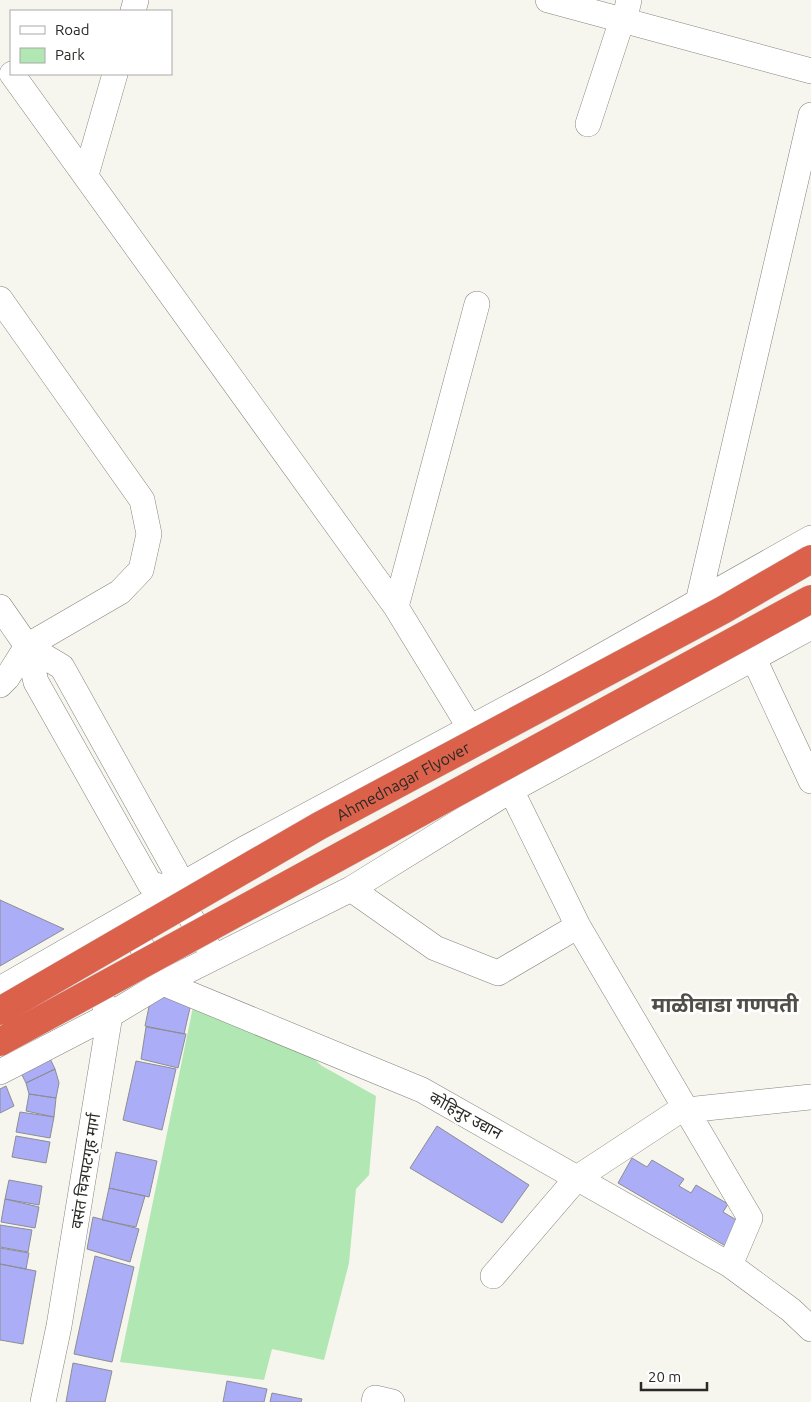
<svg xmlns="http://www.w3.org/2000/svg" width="811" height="1402" font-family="Ubuntu,'Noto Sans Devanagari',sans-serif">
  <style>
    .green { fill: #b1e7b2 }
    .building { fill: #abadf7; stroke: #8d8d93 }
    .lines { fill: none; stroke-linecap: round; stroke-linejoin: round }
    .minor-casing { stroke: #86847e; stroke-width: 26 }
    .minor { stroke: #fff; stroke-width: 25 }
    .highway-bridge-casing { stroke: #d4d4d4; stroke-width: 29; stroke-linecap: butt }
    .highway-bridge { stroke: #db614b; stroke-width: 28 }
    .labels { text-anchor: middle; stroke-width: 5; stroke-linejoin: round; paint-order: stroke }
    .street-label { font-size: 16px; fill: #292926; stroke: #fff }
    .district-label { font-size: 21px; font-weight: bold; fill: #4f4e48; stroke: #fff }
  </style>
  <rect width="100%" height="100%" fill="#f6f5ee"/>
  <path class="green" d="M 194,1002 L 306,1052 L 322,1066 L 376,1096 L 369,1175 L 356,1189 L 349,1263 L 324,1360 L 272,1349 L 264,1380 L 120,1362 Z"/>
  <path class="building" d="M 0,900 L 64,929 L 0,966 Z
    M 152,992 L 192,999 L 184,1034 L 145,1026 Z
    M 146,1027 L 186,1034 L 178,1068 L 141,1059 Z
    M 46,1050 L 55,1069 L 26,1083 L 18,1067 Z
    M 136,1061 L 176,1069 L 162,1130 L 123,1120 Z
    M 55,1069 L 59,1083 L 56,1098 L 29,1094 L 26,1083 Z
    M 6,1086 L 14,1106 L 0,1113 L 0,1089 Z
    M 29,1094 L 56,1098 L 54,1117 L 26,1111 Z
    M 20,1112 L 54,1117 L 50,1138 L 16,1132 Z
    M 437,1126 L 529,1185 L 502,1223 L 410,1168 Z
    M 16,1136 L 50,1142 L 46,1163 L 12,1157 Z
    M 116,1152 L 157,1161 L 149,1197 L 109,1188 Z
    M 632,1158 L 647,1167 L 652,1160 L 684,1179 L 679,1186 L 691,1193 L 696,1185 L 728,1204 L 723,1212 L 743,1224 L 729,1248 L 618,1183 Z
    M 9,1180 L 42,1186 L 39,1205 L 5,1199 Z
    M 109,1188 L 145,1196 L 136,1227 L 102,1220 Z
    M 5,1199 L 39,1207 L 35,1228 L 1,1222 Z
    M 93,1217 L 139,1229 L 130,1262 L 87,1249 Z
    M 0,1225 L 32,1230 L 28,1252 L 0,1247 Z
    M 0,1248 L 29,1253 L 26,1269 L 0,1264 Z
    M 95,1256 L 134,1267 L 112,1362 L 74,1354 Z
    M 0,1264 L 36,1271 L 23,1344 L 0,1340 Z
    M 73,1363 L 112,1371 L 105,1402 L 66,1402 Z
    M 227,1381 L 267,1389 L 264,1402 L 223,1402 Z
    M 272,1393 L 302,1399 L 301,1402 L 270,1402 Z"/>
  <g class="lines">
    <defs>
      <path id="minor" d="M 548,0 L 811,71
        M 133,11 L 136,0
        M 12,74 L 396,607 L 470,728
        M 588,124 L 622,20 L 624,21 L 629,0
        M 86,175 L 115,74
        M 0,299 L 142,500 L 149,534 L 141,570 L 120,592 L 27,646 L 7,678 L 0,685
        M 698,602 L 811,115
        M 0,607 L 27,646 L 36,682 L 150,884 L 174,889
        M 396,607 L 477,304
        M 27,646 L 62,667 L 175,870 L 174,889 L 210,950
        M 754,659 L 811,781
        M 511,790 L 578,926 L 750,1218 L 730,1265
        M 351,889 L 435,948 L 498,973 L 578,926
        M 125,918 L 163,983 L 422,1090 L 730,1265 L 791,1310 L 811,1329
        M 0,989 L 244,849 L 552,684 L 811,538
        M 0,1072 L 110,1015 L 163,983 L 351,889 L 511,790 L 811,627
        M 687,1110 L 811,1097
        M 493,1276 L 577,1178 L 685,1107
        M 43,1402 L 59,1326 L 110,1015 L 104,1004
        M 374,1402 L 375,1398 L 392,1402"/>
    </defs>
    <use href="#minor" class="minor-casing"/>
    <use href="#minor" class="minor"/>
    <defs>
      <g id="highway-bridge">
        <path id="s1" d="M 0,1011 L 319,826 L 723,610 L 811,559"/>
        <path d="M 0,1042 L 811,599"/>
      </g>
    </defs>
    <use href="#highway-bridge" class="highway-bridge-casing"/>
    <use href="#highway-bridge" class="highway-bridge"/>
  </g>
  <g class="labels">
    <g class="street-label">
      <text dy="6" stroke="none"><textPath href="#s1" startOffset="464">Ahmednagar Flyover</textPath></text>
      <text transform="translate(466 1115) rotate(29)" y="6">कोहिनुर उद्यान</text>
      <text transform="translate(85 1171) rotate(-81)" y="6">वसंत चित्रपटगृह मार्ग</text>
    </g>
    <g class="district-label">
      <text x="725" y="1012">माळीवाडा गणपती</text>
    </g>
  </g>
  <rect x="10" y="10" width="162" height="65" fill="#ffffff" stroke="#a9a9a8"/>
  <rect x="20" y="26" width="25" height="8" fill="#ffffff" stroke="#a9a9a8"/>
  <text x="55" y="35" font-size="15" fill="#292926">Road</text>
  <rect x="20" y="48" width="25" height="15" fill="#b1e7b2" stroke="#a9a9a8"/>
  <text x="55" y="60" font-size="15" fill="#292926">Park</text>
  <path d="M641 1382v8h66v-8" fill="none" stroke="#292926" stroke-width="2.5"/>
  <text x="648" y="1382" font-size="15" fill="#292926" stroke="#ffffff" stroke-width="4" paint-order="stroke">20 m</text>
</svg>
